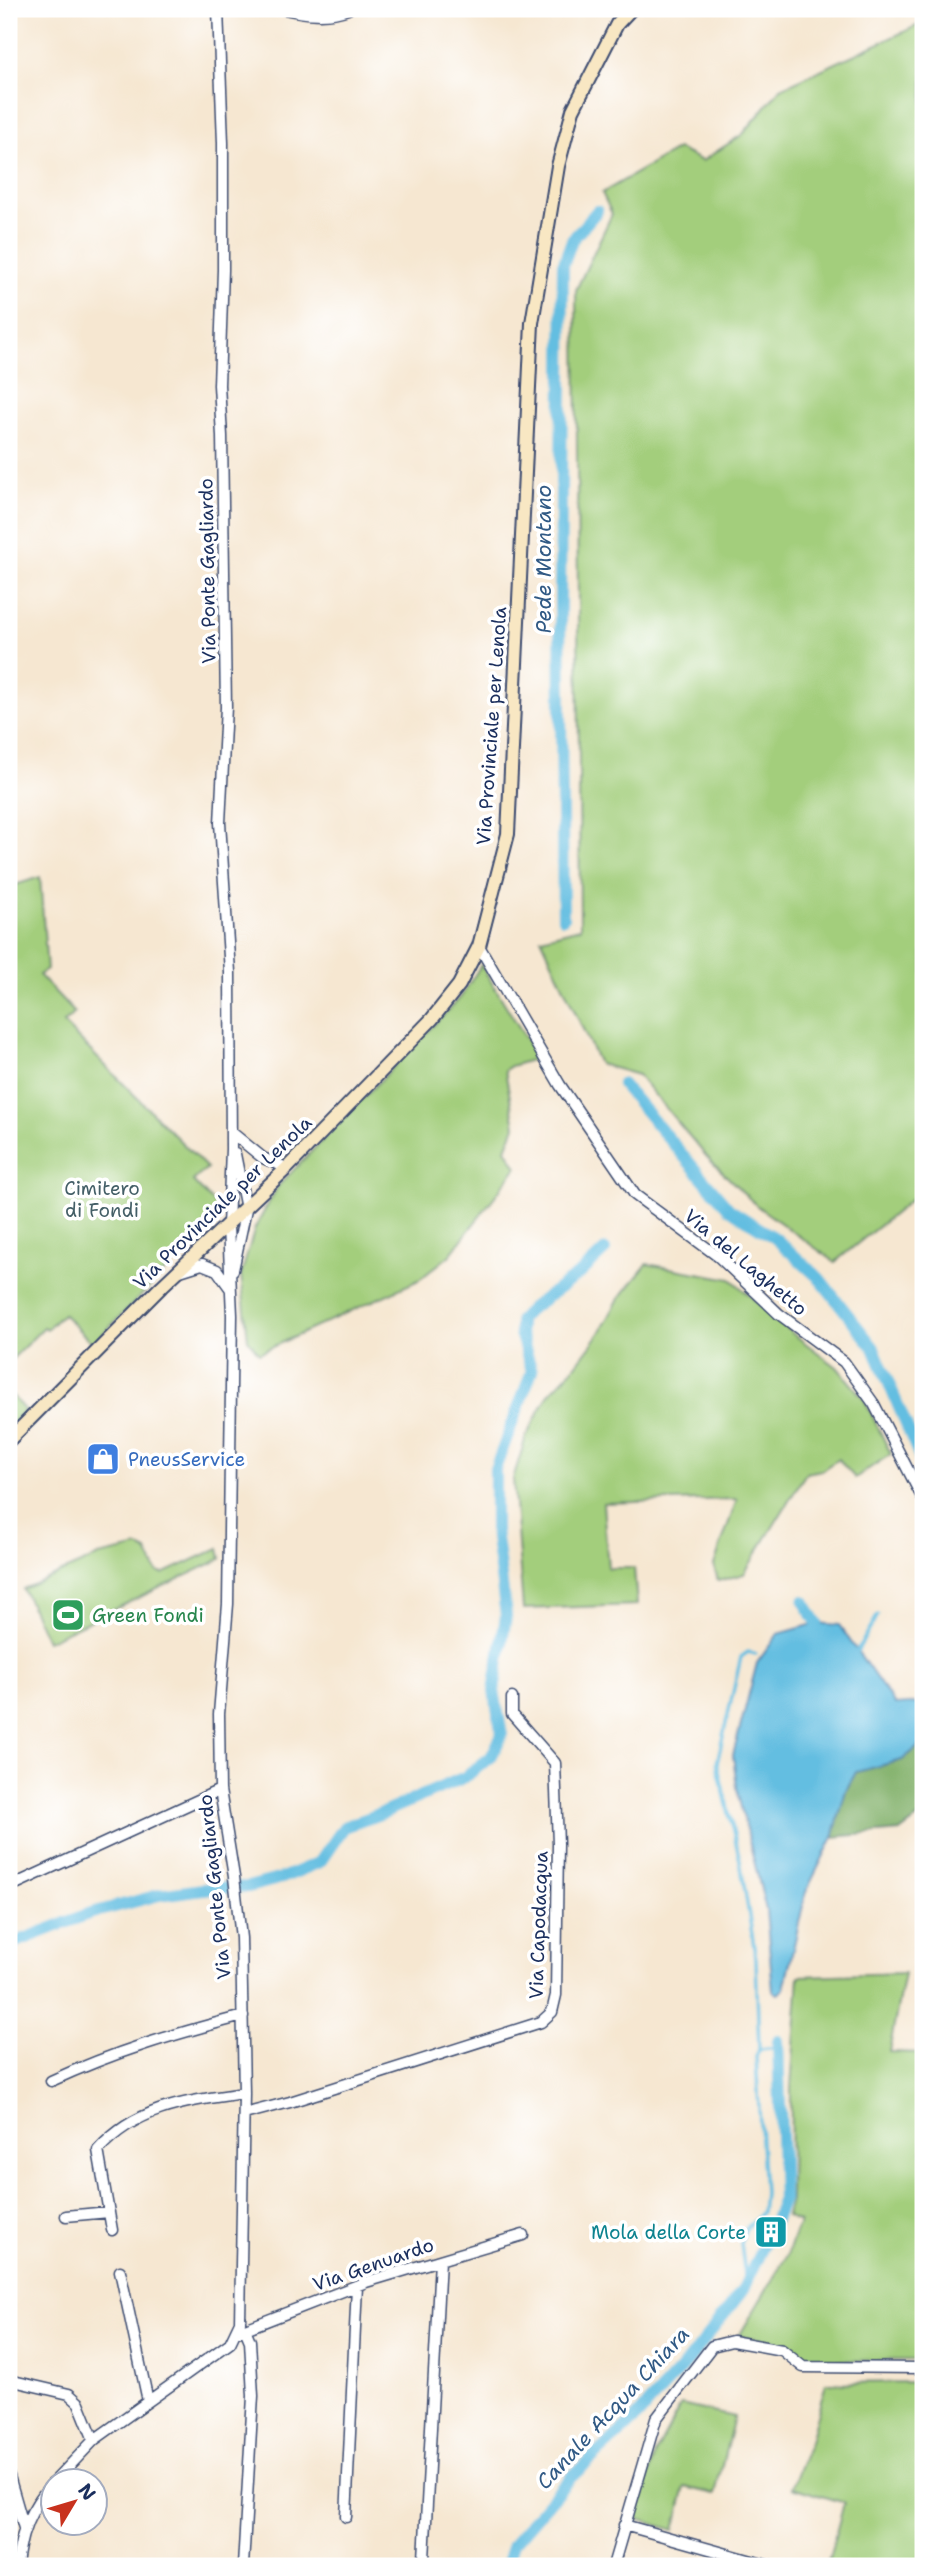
<svg xmlns="http://www.w3.org/2000/svg" width="932" height="2575" font-family="'Shantell Sans',sans-serif">
  <style>
    .green { fill: #a3ce7b; stroke: #5f7e6c; stroke-width: 2 }
    .forest { fill: #82b16b; stroke: #4e7064; stroke-width: 2 }
    .water { fill: #63bee1; stroke: #3f76a0; stroke-width: 2 }
    .lines { fill: none; stroke-linecap: round; stroke-linejoin: round }
    .stream { stroke: #63bee1; stroke-width: 3.5 }
    .canal { stroke: #63bee1; stroke-width: 12 }
    .street-casing { stroke: #3c4b6f; stroke-width: 13 }
    .secondary-casing { stroke: #3c4b6f; stroke-width: 16 }
    .street { stroke: #fff; stroke-width: 10 }
    .secondary { stroke: #f8e7c3; stroke-width: 12 }
    .labels { text-anchor: middle; stroke-width: 7; stroke-linejoin: round; paint-order: stroke }
    .street-label { font-size: 19px; fill: #1b2f5e; stroke: #fff }
    .park-label { font-size: 19px; fill: #445f67; stroke: #fff }
    .shop-label { font-size: 19px; fill: #366cbe; stroke: #fff; text-anchor: start }
    .leisure-label { font-size: 19px; fill: #27864d; stroke: #fff; text-anchor: start }
    .culture-label { font-size: 19px; fill: #0d838f; stroke: #fff; text-anchor: end }
    .water-label { font-size: 21px; font-style: italic; fill: #315a85; stroke: #fff }
  </style>
  <rect width="100%" height="100%" fill="#fff"/>
  <filter id="ink" filterUnits="userSpaceOnUse"><feTurbulence type="fractalNoise" baseFrequency=".0143" numOctaves="2"/><feDisplacementMap in="SourceGraphic" scale="14" xChannelSelector="R" yChannelSelector="G"/><feConvolveMatrix kernelMatrix="1 2 1 2 8 2 1 2 1" color-interpolation-filters="sRGB"/></filter>
  <filter id="wash" filterUnits="userSpaceOnUse"><feTurbulence type="fractalNoise" baseFrequency=".00686" numOctaves="4" result="noise"/><feDisplacementMap in="SourceGraphic" scale="28" xChannelSelector="R" yChannelSelector="G"/><feGaussianBlur stdDeviation="1.57" result="paint"/><feColorMatrix in="noise" values="0 0 0 0 0 0 0 0 0 0 0 0 0 0 0 0 0 1.4 0 .05"/><feComposite in="paint" operator="in"/></filter>
  <g filter="url(#wash)">
    <rect width="100%" height="100%" fill="#f6e7d1"/>
    <path class="green" d="M 923,23 L 923,1190 L 835,1262 L 757,1206 L 707,1157 L 638,1075 L 599,1064 L 541,938 L 580,928 L 576,290 L 612,214 L 602,193 L 678,149 L 702,161 L 743,134 L 781,88 Z
      M 40,877 L 47,970 L 39,975 L 75,1013 L 63,1023 L 207,1168 L 193,1181 L 223,1213 L 93,1344 L 63,1314 L 47,1329 L 44,1327 L 9,1362 L 9,887 Z
      M 481,965 L 538,1058 L 511,1066 L 505,1070 L 515,1126 L 506,1149 L 517,1167 L 450,1255 L 419,1280 L 259,1353 L 248,1339 L 241,1275 L 255,1228 L 278,1186 L 461,997 Z
      M 647,1264 L 731,1279 L 792,1333 L 837,1367 L 864,1399 L 891,1454 L 855,1478 L 838,1459 L 822,1470 L 806,1473 L 744,1574 L 718,1581 L 714,1565 L 737,1499 L 603,1503 L 608,1568 L 634,1568 L 637,1605 L 523,1609 L 513,1479 L 526,1437 L 548,1395 L 572,1370 L 600,1333 L 618,1300 Z
      M 9,1392 L 25,1411 L 9,1427 Z
      M 139,1547 L 147,1551 L 157,1572 L 163,1574 L 219,1548 L 221,1559 L 47,1641 L 23,1589 L 99,1556 Z
      M 904,1973 L 889,2052 L 923,2053 L 923,2360 L 807,2361 L 786,2343 L 739,2336 L 787,2255 L 799,2222 L 786,2216 L 790,2200 L 791,2088 L 799,1976 Z
      M 923,2382 L 923,2566 L 827,2566 L 844,2503 L 792,2487 L 810,2441 L 826,2383 Z
      M 681,2405 L 734,2417 L 715,2494 L 685,2487 L 674,2530 L 637,2519 L 655,2454 Z"/>
    <path class="forest" d="M 923,1743 L 923,1815 L 901,1831 L 833,1837 L 846,1790 L 856,1772 L 902,1760 Z"/>
    <path class="water" d="M 817,1623 L 839,1625 L 895,1705 L 923,1703 L 923,1743 L 902,1760 L 856,1772 L 846,1790 L 833,1837 L 806,1892 L 784,1989 L 778,1994 L 773,1991 L 766,1910 L 738,1795 L 733,1755 L 757,1663 L 778,1634 Z"/>
    <g class="lines">
      <path class="stream" d="M 857,1651 L 878,1615
        M 756,1654 L 748,1652 L 741,1657 L 717,1763 L 740,1860 L 756,1959 L 759,2049
        M 746,2283 L 741,2243 L 746,2229 L 762,2212 L 764,2193 L 756,2057 L 759,2049 L 778,2047"/>
      <path class="canal" d="M 563,918 L 560,607 L 563,265 L 572,240 L 597,211
        M 622,1084 L 729,1209 L 775,1238 L 819,1278 L 874,1348 L 923,1465
        M 804,1601 L 817,1623
        M 9,1945 L 88,1914 L 159,1895 L 203,1889 L 248,1887 L 282,1878 L 320,1862 L 344,1827 L 385,1812 L 465,1777 L 491,1757 L 502,1735 L 494,1691 L 506,1616 L 495,1530 L 495,1469 L 532,1371 L 520,1333 L 520,1320 L 530,1309 L 583,1271 L 605,1250
        M 774,2222 L 783,2199 L 778,2041
        M 506,2566 L 513,2544 L 569,2479 L 634,2420 L 688,2361 L 742,2291 L 767,2238"/>
    </g>
  </g>
  <g filter="url(#ink)">
    <g class="lines">
      <defs>
        <path id="street" d="M 284,9 C 306,14 327,17 348,9
          M 479,946 L 560,1085 L 635,1195 L 719,1257 L 779,1314 L 844,1362 L 874,1404 L 923,1499
          M 231,1132 L 263,1158 L 287,1168
          M 233,1270 L 246,1209 L 235,1154
          M 180,1271 L 202,1264 L 217,1270 L 230,1288
          M 9,1887 L 220,1790
          M 51,2081 C 116,2051 174,2034 243,2016
          M 244,2114 L 290,2102 L 541,2022 L 552,2012 L 556,1995 L 558,1844 L 555,1763 L 512,1714 L 512,1698
          M 66,2216 L 109,2212
          M 112,2230 L 98,2150 C 137,2106 189,2101 244,2093
          M 120,2271 L 148,2401
          M 235,2333 L 366,2282 L 523,2235
          M 9,2380 L 69,2394 L 79,2403 L 94,2440
          M 9,2476 L 24,2528
          M 56,2480 L 94,2440 L 230,2343 L 240,2322 L 244,2093 L 241,1938 L 234,1877 L 220,1790 L 219,1714 L 228,1604 L 232,1315 L 228,1226 L 231,1149 L 230,972 L 220,823 L 226,707 L 222,436 L 219,385 L 223,270 L 223,143 L 218,9
          M 346,2517 L 357,2286
          M 624,2525 L 770,2566
          M 424,2559 L 440,2260
          M 17,2566 C 20,2534 30,2508 52,2484
          M 243,2566 L 253,2396 L 250,2341 L 245,2329
          M 613,2566 L 656,2419 L 712,2346 L 732,2341 L 782,2350 L 803,2367 L 923,2368"/>
        <path id="secondary" d="M 9,1440 L 162,1286 L 287,1168 L 432,1019 L 459,985 L 479,946 L 508,834 L 532,323 L 558,166 L 573,110 L 617,24 L 631,9"/>
      </defs>
      <use href="#street" class="street-casing"/>
      <use href="#secondary" class="secondary-casing"/>
      <use href="#street" class="street"/>
      <use href="#secondary" class="secondary"/>
    </g>
  </g>
  <defs>
    <symbol id="shop-square" viewBox="-11 -11 22 22"><rect x="-9" y="-9" width="18" height="18" rx="4" fill="#3f7fe0" stroke="#fff"/><path d="M-5-2.5h2.3a2.7 3.5 0 0 1 5.4 0H5L5.5 6h-11ZM-1.5-2.5h3a1.5 2.3 0 0 0-3 0Z" fill="#fff"/></symbol>
    <symbol id="stadium-square" viewBox="-11 -11 22 22"><rect x="-9" y="-9" width="18" height="18" rx="4" fill="#2e9e5b" stroke="#fff"/><path d="M0-5a6.5 5 0 1 0 0 10a6.5 5 0 1 0 0-10ZM-3.5-1.8h7v3.6h-7Z" fill="#fff"/></symbol>
    <symbol id="building-square" viewBox="-11 -11 22 22"><rect x="-9" y="-9" width="18" height="18" rx="4" fill="#0f9aa8" stroke="#fff"/><path d="M-4-6H4V6H1V3H-1V6H-4ZM-2.5-4.3h1.7v1.8h-1.7ZM.8-4.3h1.7v1.8H.8ZM-2.5-1h1.7V.8h-1.7ZM.8-1h1.7V.8H.8Z" fill="#fff"/></symbol>
  </defs>
  <g fill-rule="evenodd">
    <use href="#shop-square" x="84" y="1440" width="38" height="38"/>
    <use href="#stadium-square" x="49" y="1596" width="38" height="38"/>
    <use href="#building-square" x="752" y="2213" width="38" height="38"/>
  </g>
  <g class="labels">
    <g class="street-label">
      <text transform="translate(207 571) rotate(-91)" y="7">Via Ponte Gagliardo</text>
      <text transform="translate(491 726) rotate(-86)" y="7">Via Provinciale per Lenola</text>
      <text transform="translate(222 1202) rotate(-44)" y="7">Via Provinciale per Lenola</text>
      <text transform="translate(746 1262) rotate(40)" y="7">Via del Laghetto</text>
      <text transform="translate(214 1887) rotate(-96)" y="7">Via Ponte Gagliardo</text>
      <text transform="translate(538 1925) rotate(-88)" y="7">Via Capodacqua</text>
      <text transform="translate(373 2264) rotate(-19)" y="7">Via Genuardo</text>
    </g>
    <g class="park-label">
      <text x="102" y="1195">Cimitero<tspan x="102" dy="22">di Fondi</tspan></text>
    </g>
    <g class="shop-label">
      <text x="128" y="1466">PneusService</text>
    </g>
    <g class="leisure-label">
      <text x="92" y="1622">Green Fondi</text>
    </g>
    <g class="culture-label">
      <text x="746" y="2239">Mola della Corte</text>
    </g>
    <g class="water-label">
      <text transform="translate(544 559) rotate(-90)" y="7">Pede Montano</text>
      <text transform="translate(613 2408) rotate(-47)" y="7">Canale Acqua Chiara</text>
    </g>
  </g>
  <rect width="932" height="2575" fill="none" stroke="#fff" stroke-width="35"/>
  <g transform="translate(74 2502) rotate(52)"><circle r="33" fill="#ffffff" stroke="#a4acbf" stroke-width="2"/>
  <path d="M0-5L12 26L0 18L-12 26Z" fill="#c8321e"/>
  <text y="-10" font-size="19" font-weight="bold" text-anchor="middle" fill="#1b2f5e">N</text>
  </g>
</svg>
